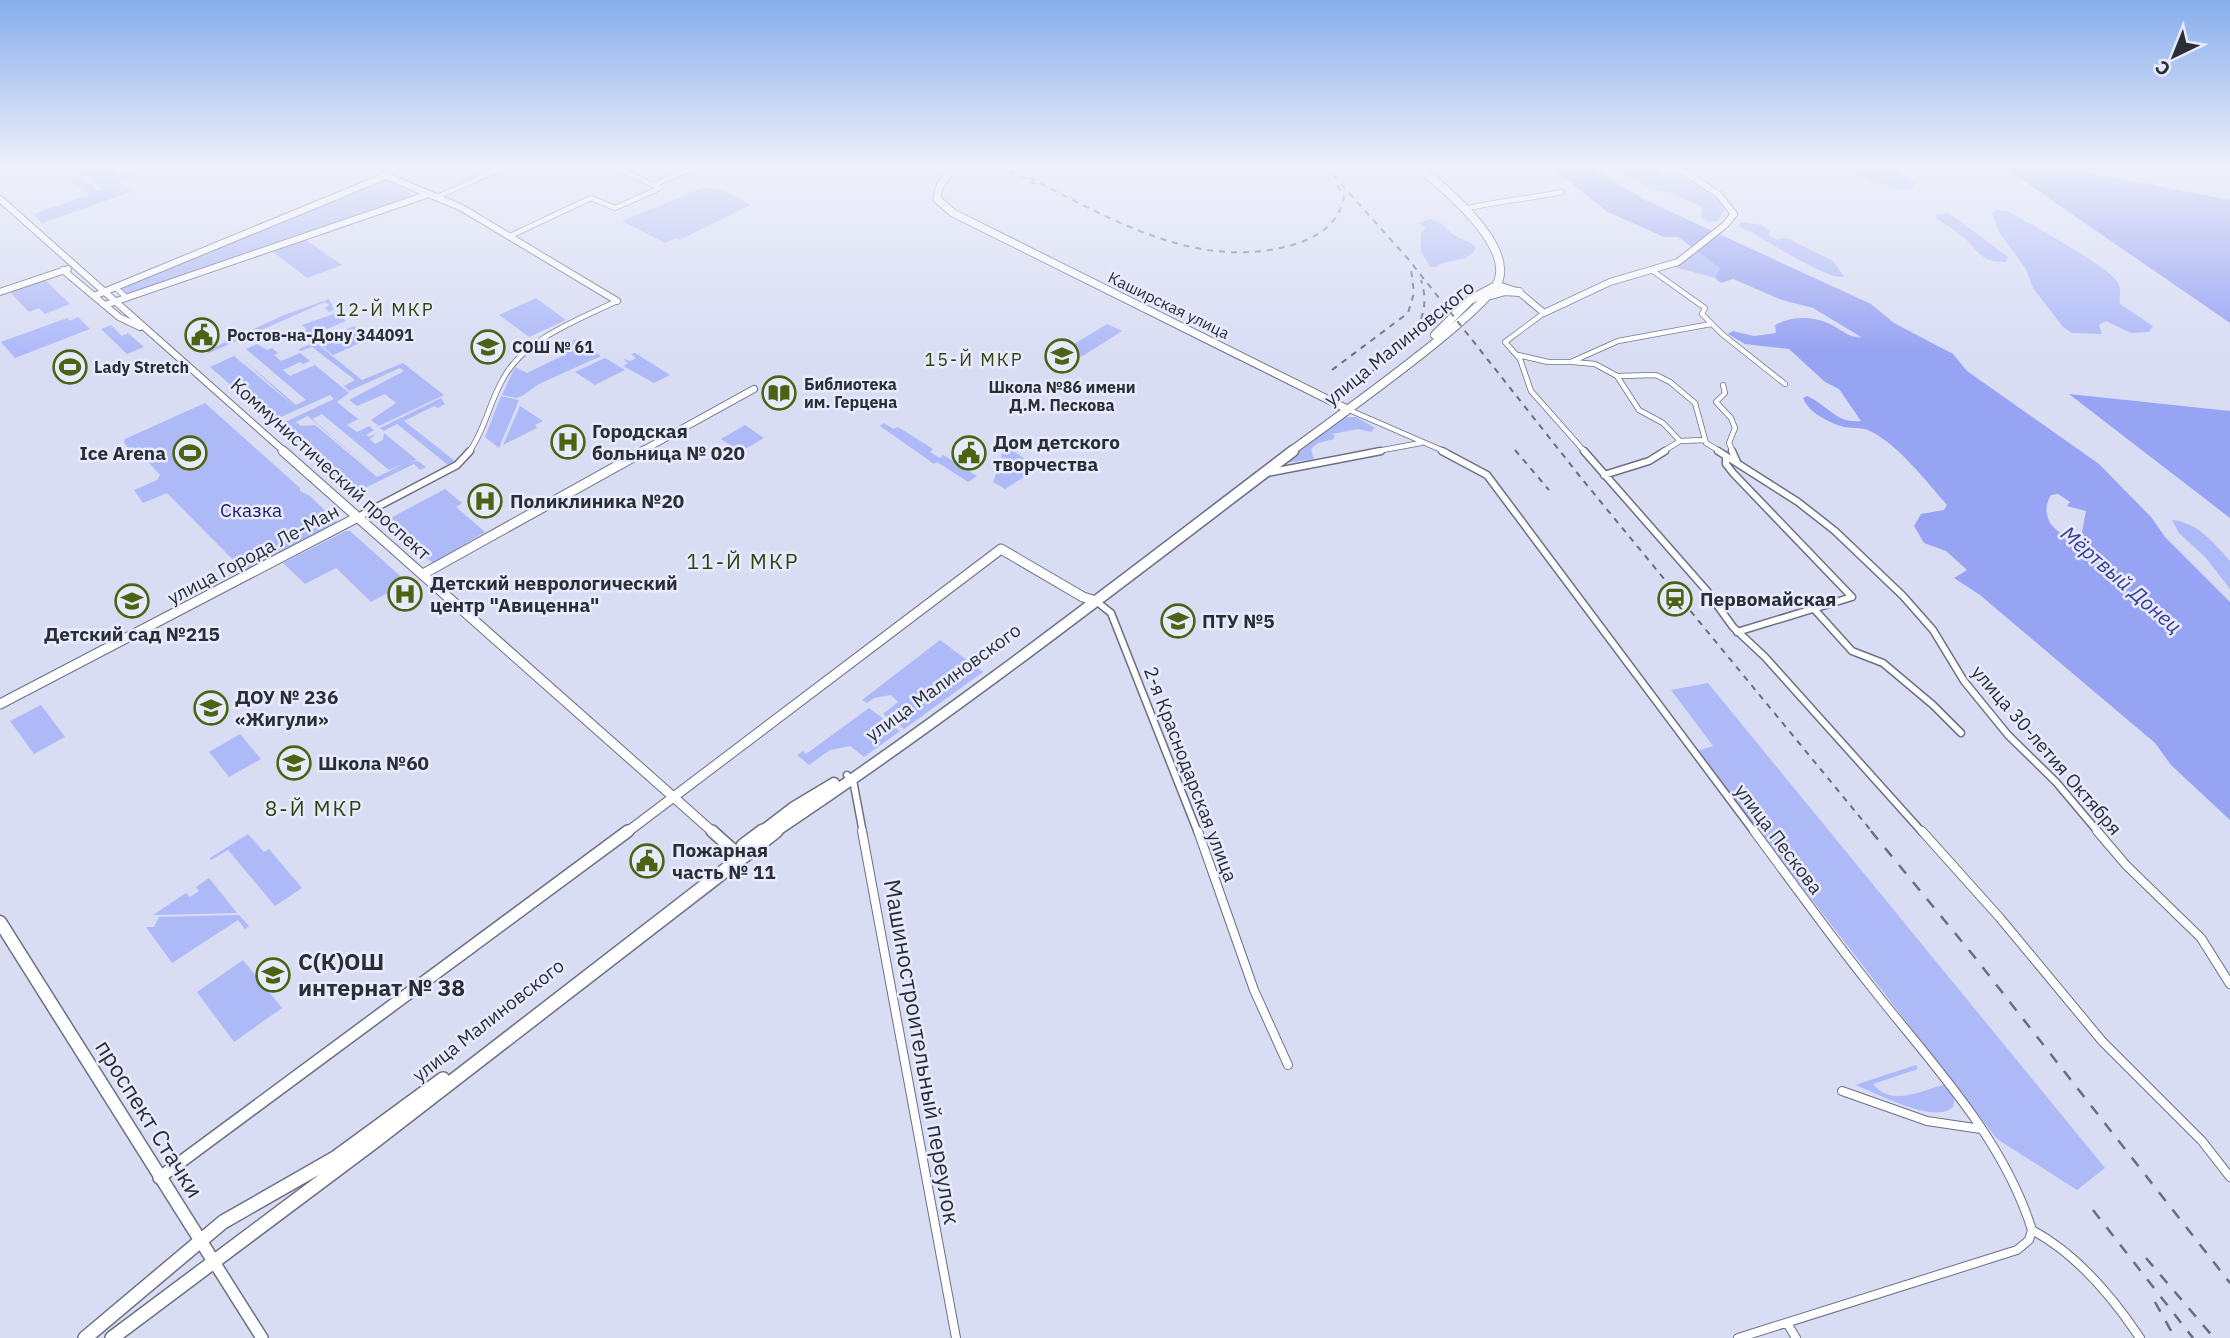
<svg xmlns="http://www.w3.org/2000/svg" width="2230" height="1338" font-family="'IBM Plex Sans',sans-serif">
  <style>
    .green { fill: #aeb9f8; fill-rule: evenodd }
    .water { fill: #97a3f3; fill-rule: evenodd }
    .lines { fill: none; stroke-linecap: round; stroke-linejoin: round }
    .street-far2-casing { stroke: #6c7084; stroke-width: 6 }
    .street-far1-casing { stroke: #6c7084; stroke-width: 9 }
    .street-casing { stroke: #6c7084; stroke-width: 10 }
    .secondary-far2-casing { stroke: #6c7084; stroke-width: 8 }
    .secondary-far1-casing { stroke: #6c7084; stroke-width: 11 }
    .secondary-casing { stroke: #6c7084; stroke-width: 14 }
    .primary-far1-casing { stroke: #6c7084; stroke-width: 9 }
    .primary-casing { stroke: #6c7084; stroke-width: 15 }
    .highway-far2-casing { stroke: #6c7084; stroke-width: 10 }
    .highway-far1-casing { stroke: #6c7084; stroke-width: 13 }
    .highway-casing { stroke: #6c7084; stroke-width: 16 }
    .street-far2 { stroke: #fff; stroke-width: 4.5 }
    .street-far1 { stroke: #fff; stroke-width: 6 }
    .street { stroke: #fff; stroke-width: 8 }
    .secondary-far2 { stroke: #fff; stroke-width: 6 }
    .secondary-far1 { stroke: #fff; stroke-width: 9 }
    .secondary { stroke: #fff; stroke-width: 11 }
    .primary-far1 { stroke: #fff; stroke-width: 7 }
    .primary { stroke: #fff; stroke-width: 12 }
    .highway-far2 { stroke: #fff; stroke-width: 8 }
    .highway-far1 { stroke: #fff; stroke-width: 10 }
    .highway { stroke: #fff; stroke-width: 13 }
    .rail-far1 { stroke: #6b6d7b; stroke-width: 2; stroke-dasharray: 6 6; stroke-linecap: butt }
    .rail { stroke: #6b6d7b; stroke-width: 2.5; stroke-dasharray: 11 11; stroke-linecap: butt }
    .labels { text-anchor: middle; stroke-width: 5; stroke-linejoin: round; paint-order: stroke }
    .far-street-label { font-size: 16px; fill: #2c2e36; stroke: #e7ebfd }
    .far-poi-label { font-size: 16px; font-weight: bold; fill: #2c2e36; stroke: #e7ebfd; text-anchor: start }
    .far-neighbourhood-label { font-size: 18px; letter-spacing: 2px; fill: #30410b; stroke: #e7ebfd }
    .street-label { font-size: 19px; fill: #2c2e36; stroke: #e7ebfd }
    .poi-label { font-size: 19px; font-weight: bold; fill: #2c2e36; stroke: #e7ebfd; text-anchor: start }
    .park-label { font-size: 19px; fill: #1e1570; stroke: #e7ebfd }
    .neighbourhood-label { font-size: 21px; letter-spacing: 2px; fill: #30410b; stroke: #e7ebfd }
    .water-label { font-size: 21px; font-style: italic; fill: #393b97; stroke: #e7ebfd }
    .near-poi-label { font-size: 23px; font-weight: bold; fill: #2c2e36; stroke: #e7ebfd; text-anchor: start }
    .near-street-label { font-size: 23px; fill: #2c2e36; stroke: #e7ebfd }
  </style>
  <rect width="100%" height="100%" fill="#d9ddf4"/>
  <path class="green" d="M 89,166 L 106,166 L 118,175 L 129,174 L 132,176 L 117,181 L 131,192 L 42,223 L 33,214 L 89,195 L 69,179 L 58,181 L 74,176 L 85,178 L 82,180 L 88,180 L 86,183 L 94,185 L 95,190 L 103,190 L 74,167 Z
    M 1613,166 L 1664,166 L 1668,170 L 1657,167 L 1652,169 L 1668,178 L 1672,172 L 1702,189 L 1724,206 L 1724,212 L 1717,221 L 1708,222 L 1701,218 L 1702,207 L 1668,192 L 1649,189 Z
    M 1844,166 L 1889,166 L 1914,182 L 1915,188 C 1894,194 1861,178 1844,166 Z
    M 385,177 L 416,197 L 127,295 L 119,287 Z
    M 702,188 L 721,189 L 751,205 L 679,240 L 676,238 L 665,243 L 622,221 Z
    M 1997,210 L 2007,211 C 2028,223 2109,266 2118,283 C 2122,291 2119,296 2120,304 L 2153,326 L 2149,332 L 2131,333 L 2106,321 L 2099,325 L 2102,334 L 2072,333 L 2063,327 L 2033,288 L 2026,269 L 1999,232 L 1992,213 Z
    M 1949,213 L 2008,257 L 2006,262 C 1980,262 1981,253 1964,238 C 1956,231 1946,224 1936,218 L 1936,214 Z
    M 1431,219 L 1442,224 L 1452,234 L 1476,246 C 1472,264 1448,257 1436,267 L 1430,267 L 1421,251 L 1421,232 L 1426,229 L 1419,223 Z
    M 1741,222 L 1761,225 L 1771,231 L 1767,235 L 1778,240 L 1781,238 L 1789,239 L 1833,261 L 1844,277 C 1824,279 1766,239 1744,229 L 1739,226 Z
    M 303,239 L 305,239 L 342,265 L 307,278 L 272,251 Z
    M 1696,249 L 1721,268 L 1715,278 L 1671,266 Z
    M 44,279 L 70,304 L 45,314 L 39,308 L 29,312 L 9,291 Z
    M 536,298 L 566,320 L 529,337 L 499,315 Z
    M 329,299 L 334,310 L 329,312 L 325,308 L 329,305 L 325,302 L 209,353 L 206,351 L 284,315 Z
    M 336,313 L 346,321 L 303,339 L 298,334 L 307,330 L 302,325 Z
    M 78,317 L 90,329 L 15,358 L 1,342 L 67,318 L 70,321 Z
    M 1107,324 L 1122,331 L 1081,357 L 1066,349 Z
    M 111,325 L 122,336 L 128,333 L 144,347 L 127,354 L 101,329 Z
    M 354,326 L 361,331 L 355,334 L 367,340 L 333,355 L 317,342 Z
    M 576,339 L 601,356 L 539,384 L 522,396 L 516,398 L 502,395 L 515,367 L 527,373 L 566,354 L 558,348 Z
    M 315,342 L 362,380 L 403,363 L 444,395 L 379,426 L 371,420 L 396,403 L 385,394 L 357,406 L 349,400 L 404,371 L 400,368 L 349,391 L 344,386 L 355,380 L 312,347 L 301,351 L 299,349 Z
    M 257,344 L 267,350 L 272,348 L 278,353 L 274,355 L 281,361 L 300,353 L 310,361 L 303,364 L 300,362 L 283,370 L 290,376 L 315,365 L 349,393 L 337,402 L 358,419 L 347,425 L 357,432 L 369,426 L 374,430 L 366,435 L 369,437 L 377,433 L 370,439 L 375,444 L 383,440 L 384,433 L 417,460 L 410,462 L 418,461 L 426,467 L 420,470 L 414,464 L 361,490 L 365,495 L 359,498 L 290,437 L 294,434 L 283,423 L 334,399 L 330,395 L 272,421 L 210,367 L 234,356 L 294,406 L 237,354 L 296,405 L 306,400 L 246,349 ZM 322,414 L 389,470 L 406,463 L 377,477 L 315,425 L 301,426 L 296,422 L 308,416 L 311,419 L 378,476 L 312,419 Z
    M 635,353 L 670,375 L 654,383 L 623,366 L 628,363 L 623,359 L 631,361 L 636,358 L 631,354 Z
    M 605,358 L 625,370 L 595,385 L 575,372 Z
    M 501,396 L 519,400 L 499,448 L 485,437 Z
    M 441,398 L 445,404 L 438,408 L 434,406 L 404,421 L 455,461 L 448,465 L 397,424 L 384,431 L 380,428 Z
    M 205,403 L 300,488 L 300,491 L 310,496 L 337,522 L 244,571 L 167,493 L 143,503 L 134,490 L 157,480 L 160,475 L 140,453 L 134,454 L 124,443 L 125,439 Z
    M 520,406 L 543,421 L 535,425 L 537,428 L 503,445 Z
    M 1344,417 L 1356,417 L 1375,428 L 1371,432 L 1358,429 L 1332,434 L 1335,436 L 1334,439 L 1318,443 L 1311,449 L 1314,459 L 1285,463 Z
    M 884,423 L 893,429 L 898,427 L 933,449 L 930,452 L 940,458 L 943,455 L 977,476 L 968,482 L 937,462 L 934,464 L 880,426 Z
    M 745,425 L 764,438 L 740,452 L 721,439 Z
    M 1007,437 L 1016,442 L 1009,448 L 1038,468 L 1005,489 L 993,482 L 998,468 L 1002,468 L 1002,463 L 1000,462 Z
    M 445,489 L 462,503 L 456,507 L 485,532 L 433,563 L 423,555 L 428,552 L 405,532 L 399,534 L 385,521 Z
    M 2172,520 C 2197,522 2213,542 2230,561 L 2230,589 L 2206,558 L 2179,533 Z
    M 346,531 L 350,531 L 407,582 L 371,602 L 336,568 L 305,584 L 283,563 Z
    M 940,640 L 983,672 L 904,729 L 883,714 L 898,702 L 891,695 L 874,698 L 867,703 L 862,700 Z
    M 1708,683 L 2105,1168 L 2077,1190 L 1997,1139 L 1697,751 L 1713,746 L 1671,690 Z
    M 41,705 L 65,737 L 34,754 L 10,721 Z
    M 869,708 L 900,731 L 864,757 L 850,746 L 830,750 L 809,765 L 797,755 L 803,751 L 806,754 Z
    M 240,734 L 261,759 L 229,777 L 209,752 Z
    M 248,834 L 264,852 L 269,849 L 302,888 L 275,906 L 228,850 L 211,860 L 210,858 Z
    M 209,878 L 237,913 L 153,915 L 186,893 L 190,897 L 199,891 L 196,887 Z
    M 239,915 L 249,926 L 245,929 L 238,920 L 172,963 L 146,927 L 154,927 L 159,917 Z
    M 243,960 L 282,1008 L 234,1042 L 197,992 Z
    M 1916,1065 L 1918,1069 L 1873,1084 C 1891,1107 1920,1091 1943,1085 C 1952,1088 1956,1098 1953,1107 C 1934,1125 1877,1093 1855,1085 Z"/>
  <path class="water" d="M 1549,166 L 1588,166 L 1643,199 L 1871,304 L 1894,323 L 1953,354 L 1967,371 L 2099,464 L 2151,517 L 2165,537 L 2230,602 L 2230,820 L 2171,765 L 2155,743 L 1980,595 L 1954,578 L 1967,570 L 1946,551 L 1924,543 L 1914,526 L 1921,514 L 1944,510 L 1947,505 C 1926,481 1897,443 1868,430 C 1859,427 1850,429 1841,426 C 1828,422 1808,412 1803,398 L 1807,396 C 1828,405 1836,424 1861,421 L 1839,389 L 1825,382 L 1789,349 L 1745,344 L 1728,334 L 1733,331 L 1754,336 L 1776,333 L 1775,325 C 1792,316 1812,316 1830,324 C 1841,329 1850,339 1861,337 L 1813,308 L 1782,300 L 1733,279 L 1721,283 L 1715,278 L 1720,268 L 1678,237 L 1664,237 L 1608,212 ZM 2058,494 L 2070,502 L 2067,506 L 2086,511 L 2082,532 L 2085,538 C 2061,542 2036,519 2051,495 Z
    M 2002,166 L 2054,166 L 2230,200 L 2230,323 Z
    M 2069,394 L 2230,411 L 2230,518 Z"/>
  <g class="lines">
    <defs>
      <path id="street-far2" d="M 614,166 L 653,185
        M 726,166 L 733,169 L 740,166
        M 437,197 L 506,166
        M 1464,209 C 1497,201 1528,199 1561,192
        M 510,236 L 591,198 L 615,208 L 660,188 L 653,185 L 698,166
        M 1653,271 L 1705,308 L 1702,314 L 1722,334 L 1785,384
        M 116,288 L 127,298
        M 1544,313 L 1505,342 L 1520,359 L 1531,391 L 1585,452
        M 1518,355 L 1548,362 L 1571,362 L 1618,341 L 1711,324
        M 1573,362 L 1595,364 L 1617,376 L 1639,410 L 1663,423 L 1680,441
        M 1617,376 L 1656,375 L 1670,382 L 1695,403 L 1706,443 L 1721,452
        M 1723,385 L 1725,393 L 1716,402 L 1731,418 L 1735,428 L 1729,443 L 1733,452
        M 1347,409 L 1446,452
        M 469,452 C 485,430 489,403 503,379 C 524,339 578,320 617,301
        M 1372,452 L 1421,443
        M 1662,452 L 1680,441 L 1705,440"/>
      <path id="street-far1" d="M 1442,451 L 1487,475 L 1755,833
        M 1584,451 L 1707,591 L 1733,627 L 1765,657 L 1923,833
        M 1718,451 L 1798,502 L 1835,531 L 1903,596 L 1933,630 L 1964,681 L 2008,735 L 2056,782 L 2099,833
        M 1732,451 L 1737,462
        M 1726,456 L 1726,464 L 1733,473 L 1852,597 L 1737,632
        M 1267,473 L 1381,451
        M 1604,475 L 1649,461 L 1665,451
        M 358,517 L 457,465 L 470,451
        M 1096,601 L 1111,613 L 1198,833
        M 1815,610 L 1852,651 L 1883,663 L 1933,705 L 1961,733
        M 847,775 L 853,780 L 863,833"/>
      <path id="street" d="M 862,831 L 956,1338
        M 1198,831 L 1254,990 L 1288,1065
        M 1754,831 C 1792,882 1829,934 1869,984 C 1929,1061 2002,1135 2032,1230 C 2077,1254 2112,1296 2140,1338
        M 1922,831 L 2000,918 L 2102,1041 L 2202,1141 L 2230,1177
        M 2097,831 L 2126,865 L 2201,938 L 2230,984
        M 1842,1091 L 1927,1121 L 1981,1129
        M 1787,1323 L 1796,1338
        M 1738,1338 L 2017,1250 L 2029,1240 L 2032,1230"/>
      <path id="secondary-far2" d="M 363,166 L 462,208 L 617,301
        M 0,199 L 285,452
        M 63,270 L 119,317 L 140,327
        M 1498,285 L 1519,292 L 1544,313 L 1610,282 L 1678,262 L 1725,225 L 1734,214 L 1718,194 L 1675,166
        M 0,292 L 68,269
        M 94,296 L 388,175
        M 105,305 L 429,194
        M 640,452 L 754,389"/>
      <path id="secondary-far1" d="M 283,451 L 714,833
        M 423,574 L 644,451
        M 0,704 L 358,517
        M 626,833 L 1001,549 L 1083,597 L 1096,601"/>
      <path id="secondary" d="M 712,831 L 741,857
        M 159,1178 L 628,831
        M 214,1262 L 262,1338"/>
      <path id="primary-far1" d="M 959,166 C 947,175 938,183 937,199 L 953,213 L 1347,409"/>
      <path id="primary" d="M 0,922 L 214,1262"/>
      <path id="highway-far2" d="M 1491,295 L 1505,291 L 1519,292
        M 1435,335 L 1470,300 L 1496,286
        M 1290,452 C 1325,426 1491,309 1499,279 C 1510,242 1443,187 1418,166"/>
      <path id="highway-far1" d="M 760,833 L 794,807 L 834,783
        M 773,833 C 952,714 1122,581 1293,451"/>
      <path id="highway" d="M 743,846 L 763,831
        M 85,1338 L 223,1222 L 335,1158 L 443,1079
        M 112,1338 L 375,1141 L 776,831"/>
    </defs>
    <use href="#street-far2" class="street-far2-casing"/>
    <use href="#street-far1" class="street-far1-casing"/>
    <use href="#street" class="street-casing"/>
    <use href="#secondary-far2" class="secondary-far2-casing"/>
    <use href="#secondary-far1" class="secondary-far1-casing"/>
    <use href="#secondary" class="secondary-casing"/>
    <use href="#primary-far1" class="primary-far1-casing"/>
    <use href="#primary" class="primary-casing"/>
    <use href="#highway-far2" class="highway-far2-casing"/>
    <use href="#highway-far1" class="highway-far1-casing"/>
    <use href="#highway" class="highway-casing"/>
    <use href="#street-far2" class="street-far2"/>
    <use href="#street-far1" class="street-far1"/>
    <use href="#street" class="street"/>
    <use href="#secondary-far2" class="secondary-far2"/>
    <use href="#secondary-far1" class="secondary-far1"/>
    <use href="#secondary" class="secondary"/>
    <use href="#primary-far1" class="primary-far1"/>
    <use href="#primary" class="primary"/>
    <use href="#highway-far2" class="highway-far2"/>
    <use href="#highway-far1" class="highway-far1"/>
    <use href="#highway" class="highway"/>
    <path class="rail-far1" d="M 1325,166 L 1409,260 L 1582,479 L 1873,833
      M 1009,171 L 1037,185
      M 1030,178 C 1111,219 1198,272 1292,245 C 1317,238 1339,224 1344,197 L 1336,183
      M 1332,370 L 1408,313 L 1414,293 L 1411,269
      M 1343,391 C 1381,364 1439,335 1421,280
      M 1515,450 L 1549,490"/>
    <path class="rail" d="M 1871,831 L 1973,955 L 2230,1283
      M 2093,1210 L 2193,1338
      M 2146,1258 L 2214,1338
      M 2155,1302 L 2175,1338"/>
  </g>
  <linearGradient id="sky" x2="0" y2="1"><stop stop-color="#87adec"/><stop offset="0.47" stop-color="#eef0fa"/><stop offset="1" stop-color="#eef0fa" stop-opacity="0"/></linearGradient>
  <rect width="2230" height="353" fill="url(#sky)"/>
  <defs>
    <symbol id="civic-ring" viewBox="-11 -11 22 22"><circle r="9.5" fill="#e7ebfd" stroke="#4a6414" stroke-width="1.5"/><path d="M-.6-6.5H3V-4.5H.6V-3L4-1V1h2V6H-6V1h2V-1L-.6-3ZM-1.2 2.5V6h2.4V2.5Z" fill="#4a6414"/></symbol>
    <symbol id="school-ring" viewBox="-11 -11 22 22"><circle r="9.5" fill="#e7ebfd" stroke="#4a6414" stroke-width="1.5"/><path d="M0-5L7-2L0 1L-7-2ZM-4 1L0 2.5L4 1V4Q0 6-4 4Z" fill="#4a6414"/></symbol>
    <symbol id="stadium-ring" viewBox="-11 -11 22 22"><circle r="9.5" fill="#e7ebfd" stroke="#4a6414" stroke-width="1.5"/><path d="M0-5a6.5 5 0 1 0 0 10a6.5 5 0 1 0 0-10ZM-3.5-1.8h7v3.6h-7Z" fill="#4a6414"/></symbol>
    <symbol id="library-ring" viewBox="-11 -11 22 22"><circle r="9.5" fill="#e7ebfd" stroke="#4a6414" stroke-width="1.5"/><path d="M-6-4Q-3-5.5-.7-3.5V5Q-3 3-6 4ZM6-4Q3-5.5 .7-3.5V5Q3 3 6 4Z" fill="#4a6414"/></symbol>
    <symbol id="hospital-ring" viewBox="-11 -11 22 22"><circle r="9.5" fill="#e7ebfd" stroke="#4a6414" stroke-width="1.5"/><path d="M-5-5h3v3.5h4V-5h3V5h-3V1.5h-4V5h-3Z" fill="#4a6414"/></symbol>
    <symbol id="station-ring" viewBox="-11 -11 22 22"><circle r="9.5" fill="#e7ebfd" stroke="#4a6414" stroke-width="1.5"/><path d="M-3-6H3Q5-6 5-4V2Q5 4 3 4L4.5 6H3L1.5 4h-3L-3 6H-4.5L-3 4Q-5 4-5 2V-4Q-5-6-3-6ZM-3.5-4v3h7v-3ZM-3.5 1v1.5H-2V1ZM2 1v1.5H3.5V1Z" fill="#4a6414"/></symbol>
    <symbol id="university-ring" viewBox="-11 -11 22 22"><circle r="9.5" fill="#e7ebfd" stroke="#4a6414" stroke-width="1.5"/><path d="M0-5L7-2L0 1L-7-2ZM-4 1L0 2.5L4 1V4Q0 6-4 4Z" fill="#4a6414"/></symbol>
  </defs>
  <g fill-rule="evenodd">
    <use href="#civic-ring" x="183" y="316" width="38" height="38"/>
    <use href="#school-ring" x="469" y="328" width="38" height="38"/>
    <use href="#school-ring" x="1043" y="337" width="38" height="38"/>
    <use href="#stadium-ring" x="51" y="348" width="38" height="38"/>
    <use href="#library-ring" x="760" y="374" width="38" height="38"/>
    <use href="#hospital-ring" x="549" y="423" width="38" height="38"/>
    <use href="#stadium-ring" x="171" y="434" width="38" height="38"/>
    <use href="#civic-ring" x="950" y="434" width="38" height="38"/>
    <use href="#hospital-ring" x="466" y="482" width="38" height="38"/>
    <use href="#hospital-ring" x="386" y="575" width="38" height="38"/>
    <use href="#station-ring" x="1656" y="580" width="38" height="38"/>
    <use href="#school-ring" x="113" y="582" width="38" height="38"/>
    <use href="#university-ring" x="1159" y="602" width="38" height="38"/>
    <use href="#school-ring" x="192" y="689" width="38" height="38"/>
    <use href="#school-ring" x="275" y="744" width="38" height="38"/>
    <use href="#civic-ring" x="628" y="842" width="38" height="38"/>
    <use href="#school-ring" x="254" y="956" width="38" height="38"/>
  </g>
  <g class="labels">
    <g class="far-street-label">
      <text transform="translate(1169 305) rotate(26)" y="6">Каширская улица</text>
    </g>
    <g class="far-poi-label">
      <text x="227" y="341">Ростов-на-Дону 344091</text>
      <text x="512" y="353">СОШ № 61</text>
      <text x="94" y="373">Lady Stretch</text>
      <text x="804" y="390">Библиотека<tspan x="804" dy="18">им. Герцена</tspan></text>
      <text x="1062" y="393" text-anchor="middle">Школа №86 имени<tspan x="1062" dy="18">Д.М. Пескова</tspan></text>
    </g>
    <g class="far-neighbourhood-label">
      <text x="385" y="316">12-Й МКР</text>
      <text x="974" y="366">15-Й МКР</text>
    </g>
    <g class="street-label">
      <text transform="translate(1399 343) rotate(-39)" y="7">улица Малиновского</text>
      <text transform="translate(331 469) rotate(42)" y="7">Коммунистический проспект</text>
      <text transform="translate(253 554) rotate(-28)" y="7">улица Города Ле-Ман</text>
      <text transform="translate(943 682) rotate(-36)" y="7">улица Малиновского</text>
      <text transform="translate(2047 750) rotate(49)" y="7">улица 30-летия Октября</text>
      <text transform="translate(1191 774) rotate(69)" y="7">2-я Краснодарская улица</text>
      <text transform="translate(1779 839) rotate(53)" y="7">улица Пескова</text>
      <text transform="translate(488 1020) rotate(-38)" y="7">улица Малиновского</text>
    </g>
    <g class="poi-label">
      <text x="592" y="438">Городская<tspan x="592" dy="22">больница № 020</tspan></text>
      <text x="993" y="449">Дом детского<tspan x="993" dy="22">творчества</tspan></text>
      <text x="166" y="460" text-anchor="end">Ice Arena</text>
      <text x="510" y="508">Поликлиника №20</text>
      <text x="430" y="590">Детский неврологический<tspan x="430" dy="22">центр "Авиценна"</tspan></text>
      <text x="1700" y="606">Первомайская</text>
      <text x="1202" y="628">ПТУ №5</text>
      <text x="132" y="641" text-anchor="middle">Детский сад №215</text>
      <text x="235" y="704">ДОУ № 236<tspan x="235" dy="22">«Жигули»</tspan></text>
      <text x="318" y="770">Школа №60</text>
      <text x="672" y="857">Пожарная<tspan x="672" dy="22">часть № 11</tspan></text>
    </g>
    <g class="park-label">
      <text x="251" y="517">Сказка</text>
    </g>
    <g class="neighbourhood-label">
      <text x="743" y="569">11-Й МКР</text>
      <text x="314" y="816">8-Й МКР</text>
    </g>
    <g class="water-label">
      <text transform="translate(2121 580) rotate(41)" y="7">Мёртвый Донец</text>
    </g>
    <g class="near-poi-label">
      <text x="298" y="970">С(К)ОШ<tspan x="298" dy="26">интернат № 38</tspan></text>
    </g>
    <g class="near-street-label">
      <text transform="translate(922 1052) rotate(80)" y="8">Машиностроительный переулок</text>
      <text transform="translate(149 1119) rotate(58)" y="8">проспект Стачки</text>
    </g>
  </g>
  <g transform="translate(2174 56) rotate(223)" stroke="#e7ebfd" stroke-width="5" paint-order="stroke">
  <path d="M0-5L12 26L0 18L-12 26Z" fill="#2c2e36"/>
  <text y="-10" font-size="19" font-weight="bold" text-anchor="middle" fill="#2c2e36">С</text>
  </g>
</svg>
